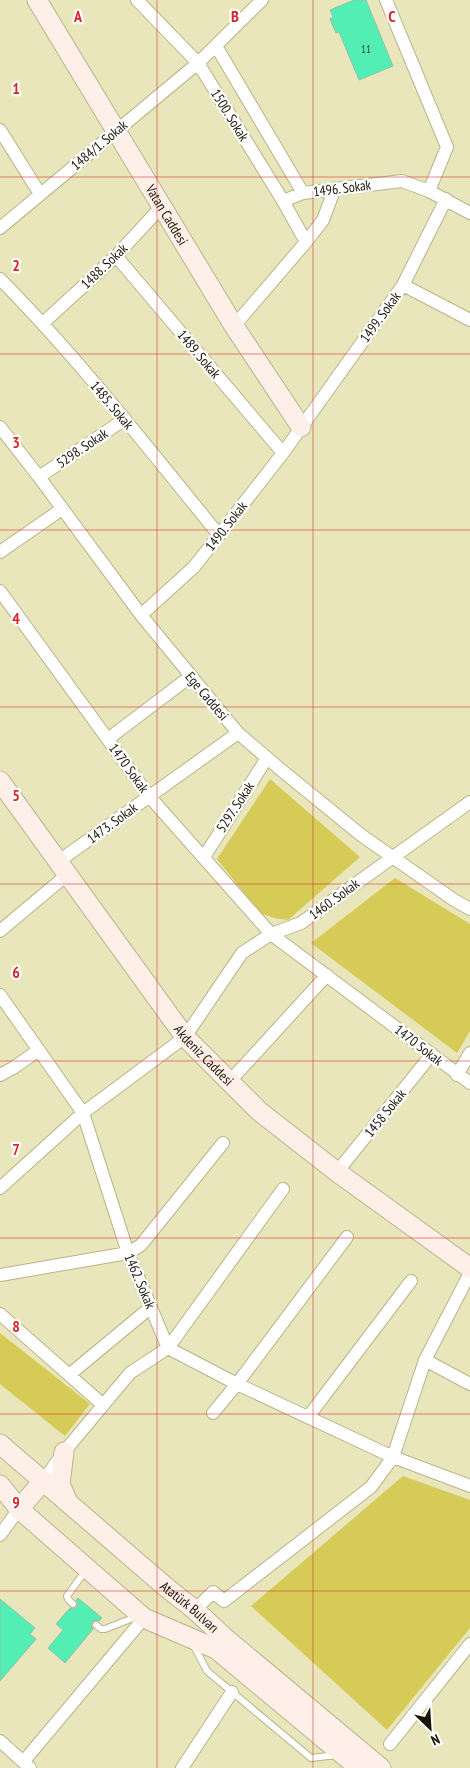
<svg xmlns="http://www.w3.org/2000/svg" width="470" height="1768" font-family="'PT Sans Narrow',sans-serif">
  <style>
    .green { fill: #d6cb56 }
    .building { fill: #52eeb3; stroke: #94c0ab }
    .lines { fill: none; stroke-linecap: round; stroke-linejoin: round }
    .lane-casing { stroke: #b8b48b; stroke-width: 8 }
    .street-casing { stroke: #b8b48b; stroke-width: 14 }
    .secondary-casing { stroke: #b8b48b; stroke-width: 21 }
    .lane { stroke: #fff; stroke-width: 6 }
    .street { stroke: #fff; stroke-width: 12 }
    .secondary { stroke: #feefe9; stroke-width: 19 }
    .grid { fill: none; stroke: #d62828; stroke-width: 1; stroke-opacity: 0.55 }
    .labels { text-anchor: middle; stroke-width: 4.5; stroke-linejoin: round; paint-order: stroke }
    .number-label { font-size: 11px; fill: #264d32 }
    .street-label { font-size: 14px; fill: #181707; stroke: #fff }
    .grid-label { font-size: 16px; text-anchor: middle; font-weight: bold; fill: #d62828; stroke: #fff; stroke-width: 4.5; stroke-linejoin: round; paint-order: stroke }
  </style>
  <rect width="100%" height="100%" fill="#e9e6bb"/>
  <path class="green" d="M 270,779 L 360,857 L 288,920 L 274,918 L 260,913 L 217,859 Z
    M 395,878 L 470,924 L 470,1031 L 457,1053 L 311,943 Z
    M 0,1333 L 90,1404 L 65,1436 L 0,1384 Z
    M 403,1476 L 470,1500 L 470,1628 L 387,1730 L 251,1606 Z"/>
  <path class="building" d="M 354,0 L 366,0 L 393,66 L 359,80 L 339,32 L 336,33 L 330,19 L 333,17 L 330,10 Z
    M 78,1598 L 102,1618 L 99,1621 L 96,1620 L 92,1622 L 91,1625 L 93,1629 L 65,1663 L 48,1648 L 63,1630 L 56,1624 L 70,1608 L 74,1609 L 77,1607 L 78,1603 L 76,1600 Z
    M 0,1599 L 35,1628 L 30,1634 L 36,1639 L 0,1681 Z"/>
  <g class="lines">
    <defs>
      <path id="lane" d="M 73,1604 L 68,1599 L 67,1596 L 86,1570
        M 96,1625 L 101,1629 L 105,1629 L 138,1616
        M 193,1644 L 207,1671 L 311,1758 L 337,1755"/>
      <path id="street" d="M 137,0 L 198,63 L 283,201 L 306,242
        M 386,0 L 447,147 L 429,191
        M 216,46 L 303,193
        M 0,130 L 40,194
        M 283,201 L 303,193 L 402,181 L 429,191 L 470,213
        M 0,228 L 198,63 L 262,0
        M 116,256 L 283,453
        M 0,279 C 79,359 148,448 219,535
        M 403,285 L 470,320
        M 43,323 L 116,256 L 162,206
        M 234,326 L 306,242 L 323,220 L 335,188
        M 0,427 L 39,477 L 141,615 L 238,733 L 280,769 L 361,835 L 454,900 L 470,909
        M 39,477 L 125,419
        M 0,552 L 62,509
        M 0,591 L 149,796 L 271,934 L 242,953 L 185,1037 L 83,1113 L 0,1188
        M 141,615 L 194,567 L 283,453 L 403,285 L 446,199
        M 108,739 L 191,676
        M 204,857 L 267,758
        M 59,861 L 238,733
        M 0,931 L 68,874
        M 271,934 L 470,1083
        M 271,934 L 301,923 L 470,802
        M 0,995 L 83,1113 L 128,1253 L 168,1348 L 237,1384 L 393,1457 L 470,1486
        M 0,1075 L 13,1068 L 39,1050
        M 457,1075 L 470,1053
        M 230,1081 L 327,975
        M 337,1172 L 432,1054
        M 0,1275 L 128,1253 L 141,1245 L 223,1143
        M 0,1314 L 102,1404
        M 425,1360 L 470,1384
        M 69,1375 L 151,1307
        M 213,1413 L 237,1384 L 347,1237
        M 308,1417 L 411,1281
        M 43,1481 L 64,1452 L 130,1373 L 168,1348 L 283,1189
        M 0,1535 L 19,1509
        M 195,1610 L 213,1592 L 224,1601 L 371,1487 L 393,1457 L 425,1360 L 470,1273
        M 0,1741 L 30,1768
        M 390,1744 L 470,1644
        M 24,1761 L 144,1618
        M 182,1768 L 232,1692"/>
      <g id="secondary">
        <path id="s1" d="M 37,0 L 234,326 L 301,427"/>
        <path id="s2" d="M 0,781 L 185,1037 L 259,1111 L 337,1172 L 470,1268"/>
        <path id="s3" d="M 0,1444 L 167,1588 L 195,1610 L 224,1637 L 381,1768"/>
        <path d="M 64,1452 L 60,1484 L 68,1502"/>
        <path d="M 0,1485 L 19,1509 L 144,1618 L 216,1649 L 359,1768"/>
        <path d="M 19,1509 L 43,1481"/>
      </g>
    </defs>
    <use href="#lane" class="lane-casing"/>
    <use href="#street" class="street-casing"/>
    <use href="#secondary" class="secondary-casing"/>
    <use href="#lane" class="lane"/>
    <use href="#street" class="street"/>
    <use href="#secondary" class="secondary"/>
  </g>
  <path class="grid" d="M 157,0 L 157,1768M 313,0 L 313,1768M 0,177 L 470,177M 0,354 L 470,354M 0,530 L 470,530M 0,707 L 470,707M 0,884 L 470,884M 0,1061 L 470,1061M 0,1238 L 470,1238M 0,1414 L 470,1414M 0,1591 L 470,1591"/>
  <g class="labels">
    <g class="number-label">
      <text x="366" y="53">11</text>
    </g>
    <g class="street-label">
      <text transform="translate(230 115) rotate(58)" y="5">1500. Sokak</text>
      <text transform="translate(99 145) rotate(-40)" y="5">1484/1. Sokak</text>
      <text transform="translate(342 188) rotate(-7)" y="5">1496. Sokak</text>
      <text dy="5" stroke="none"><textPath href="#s1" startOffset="251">Vatan Caddesi</textPath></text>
      <text transform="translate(104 266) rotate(-44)" y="5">1488. Sokak</text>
      <text transform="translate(380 317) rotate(-54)" y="5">1499. Sokak</text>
      <text transform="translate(199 354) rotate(50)" y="5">1489. Sokak</text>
      <text transform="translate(112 405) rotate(50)" y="5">1485. Sokak</text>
      <text transform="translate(82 448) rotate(-34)" y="5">5298. Sokak</text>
      <text transform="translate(226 526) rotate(-52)" y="5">1490. Sokak</text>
      <text transform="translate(207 696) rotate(50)" y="5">Ege Caddesi</text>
      <text transform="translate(129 768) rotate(54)" y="5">1470 Sokak</text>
      <text transform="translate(235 807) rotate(-57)" y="5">5297. Sokak</text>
      <text transform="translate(112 823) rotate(-36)" y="5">1473. Sokak</text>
      <text transform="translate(334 899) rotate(-36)" y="5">1460. Sokak</text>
      <text transform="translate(419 1045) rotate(38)" y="5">1470 Sokak</text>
      <text dy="5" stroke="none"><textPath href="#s2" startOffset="342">Akdeniz Caddesi</textPath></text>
      <text transform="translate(385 1113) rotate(-51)" y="5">1458 Sokak</text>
      <text transform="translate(140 1281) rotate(67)" y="5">1462. Sokak</text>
      <text dy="5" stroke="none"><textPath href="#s3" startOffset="250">Atatürk Bulvarı</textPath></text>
    </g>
  </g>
  <g class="grid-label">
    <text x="78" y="22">A</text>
    <text x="235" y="22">B</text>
    <text x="392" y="22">C</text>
    <text x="16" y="94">1</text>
    <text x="16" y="271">2</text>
    <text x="16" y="448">3</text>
    <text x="16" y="624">4</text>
    <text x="16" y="801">5</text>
    <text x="16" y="978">6</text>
    <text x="16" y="1155">7</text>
    <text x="16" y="1332">8</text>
    <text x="16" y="1508">9</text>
  </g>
  <g transform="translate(430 1728) rotate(155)" stroke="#ffffff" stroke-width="4" paint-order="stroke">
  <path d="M0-4L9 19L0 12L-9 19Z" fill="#181707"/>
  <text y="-8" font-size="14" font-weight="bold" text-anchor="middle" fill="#181707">N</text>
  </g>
</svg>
